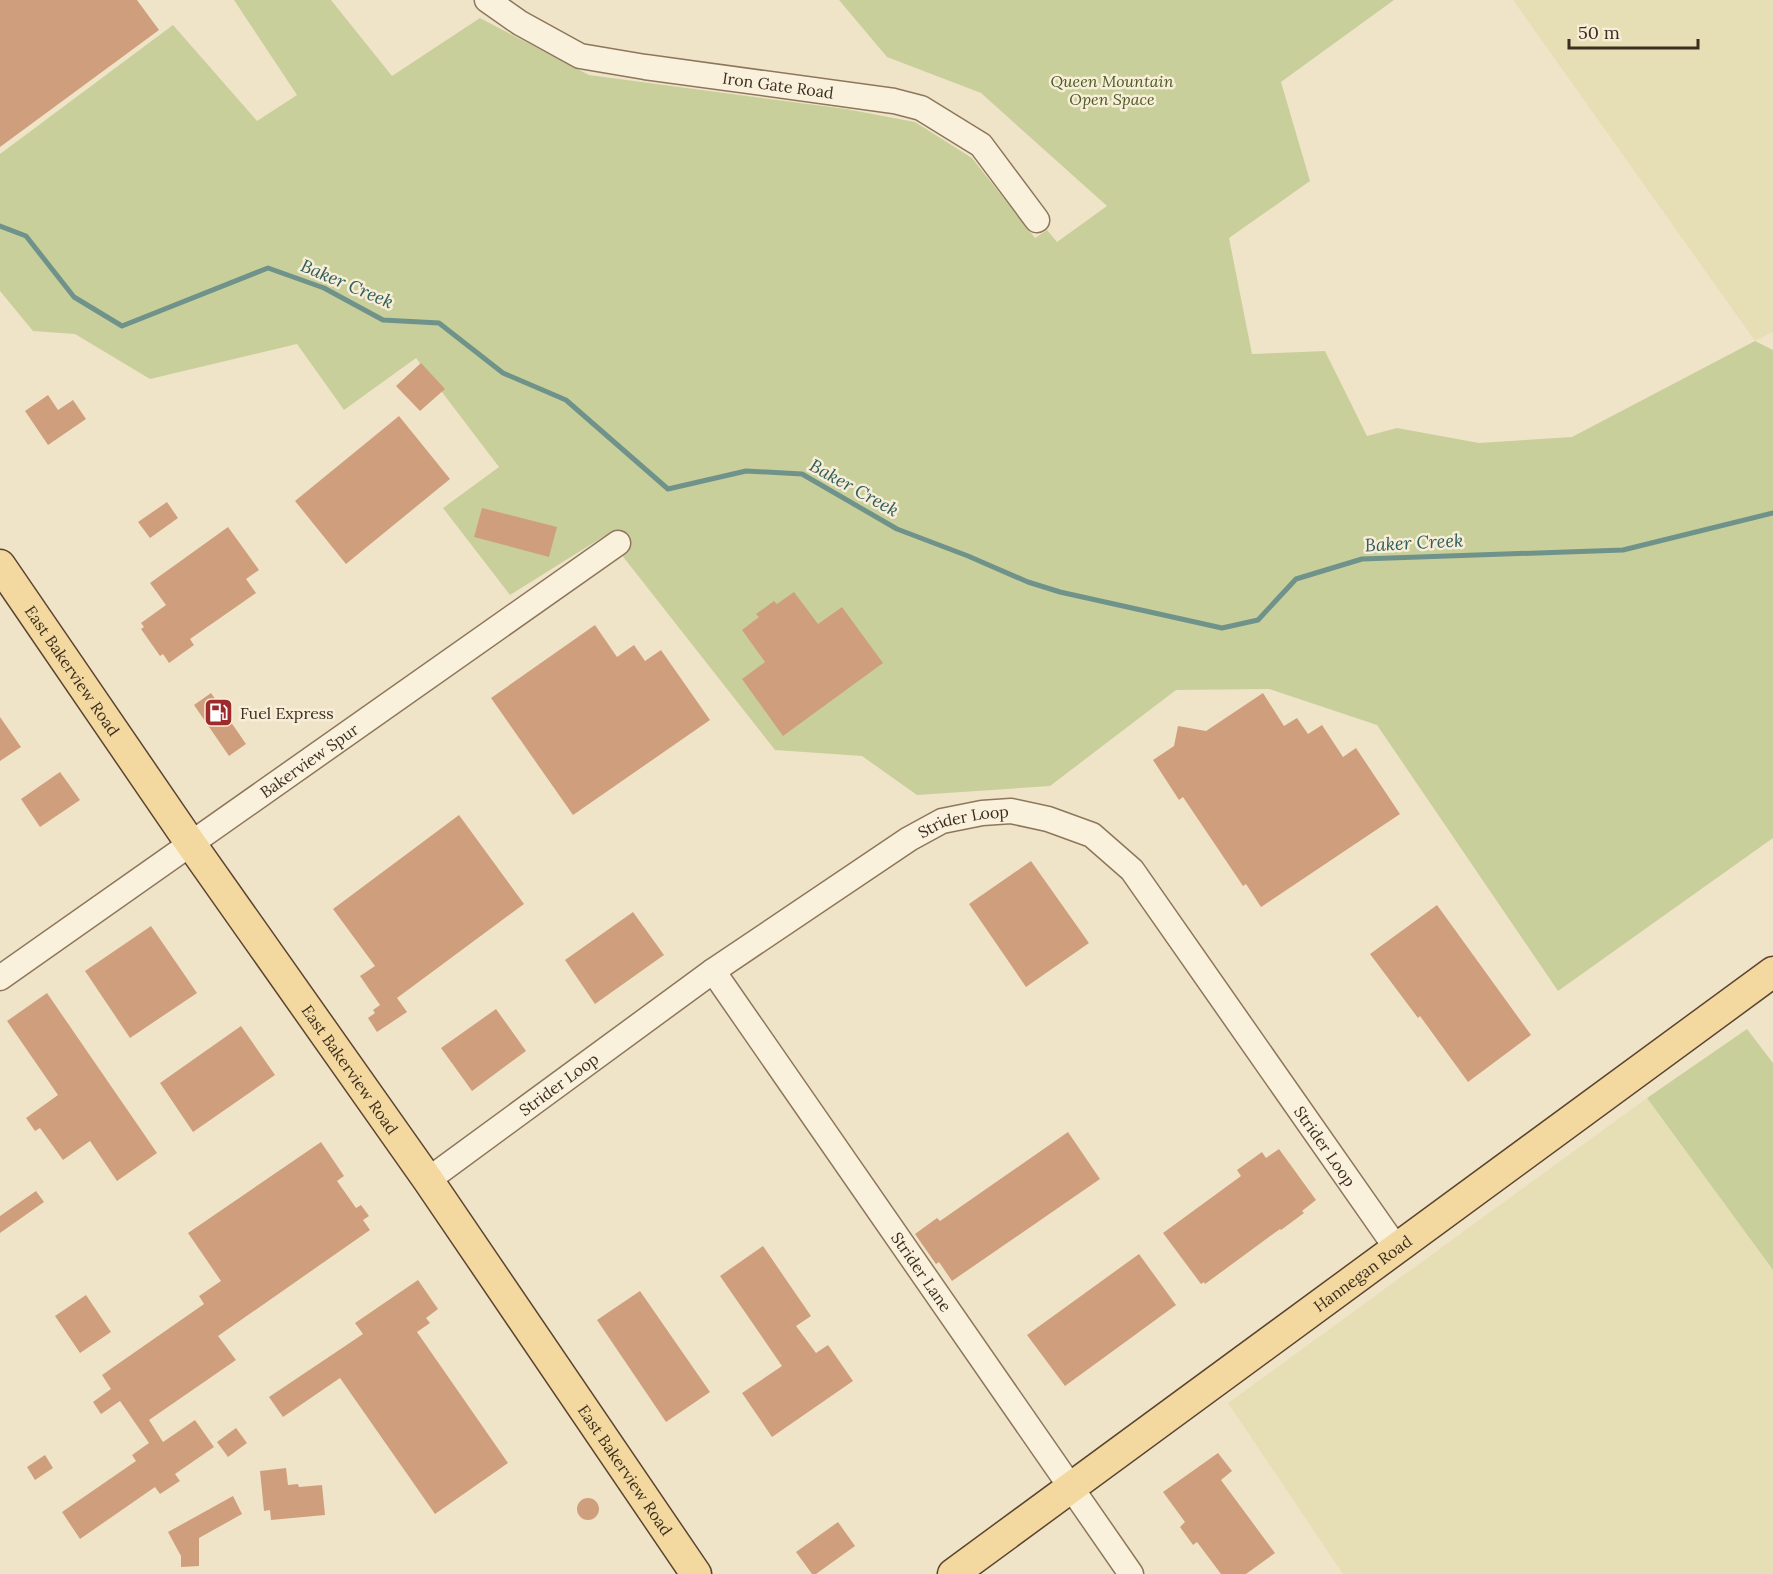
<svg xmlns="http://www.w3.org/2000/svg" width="1773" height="1574" font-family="Lora,serif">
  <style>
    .farmland { fill: #e6deb5 }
    .green { fill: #c9cf9b }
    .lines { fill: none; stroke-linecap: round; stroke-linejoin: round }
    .stream { stroke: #6f938a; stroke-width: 5 }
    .building { fill: #cf9f7d }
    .minor-casing { stroke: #8d765c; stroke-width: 27 }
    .major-casing { stroke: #5b4430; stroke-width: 33 }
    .minor { stroke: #faf1dc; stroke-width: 24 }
    .major { stroke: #f3d9a0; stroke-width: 30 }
    .labels { text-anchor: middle; stroke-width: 5; stroke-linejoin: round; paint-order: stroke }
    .park-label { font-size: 16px; font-style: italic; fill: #4d5a26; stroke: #f7eed8 }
    .street-label { font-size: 16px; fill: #3d2e20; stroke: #f7eed8 }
    .poi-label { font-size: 16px; fill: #3d2e20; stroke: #f7eed8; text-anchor: start }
    .water-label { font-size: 18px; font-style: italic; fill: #2f5d5a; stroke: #f7eed8 }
  </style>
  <rect width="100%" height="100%" fill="#f0e4c8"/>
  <path class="farmland" d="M 1513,0 L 1773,0 L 1773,332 L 1755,341 Z
    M 1647,1098 L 1773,1270 L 1773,1574 L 1343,1574 L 1228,1403 Z"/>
  <path class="green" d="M 234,0 L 331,0 L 392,76 L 480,18 L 589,75 L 846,109 L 915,122 L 972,158 L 1035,238 L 1047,230 L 1057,242 L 1107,206 L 981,93 L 887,57 L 839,0 L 1394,0 L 1281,82 L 1310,181 L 1229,238 L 1252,354 L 1325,351 L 1367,436 L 1397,428 L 1479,443 L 1572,437 L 1755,341 L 1773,350 L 1773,838 L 1558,991 L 1377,725 L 1269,689 L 1176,690 L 1050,786 L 917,795 L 862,756 L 775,750 L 606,535 L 510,595 L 443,508 L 499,467 L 416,358 L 344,410 L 297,344 L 150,379 L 75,334 L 33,331 L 0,291 L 0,154 L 173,25 L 257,121 L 297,95 Z
    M 1747,1029 L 1773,1063 L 1773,1270 L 1647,1098 Z"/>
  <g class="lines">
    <path class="stream" d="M 0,226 L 26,236 L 74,297 L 122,326 L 268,268 L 324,288 L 383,320 L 439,323 L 503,373 L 566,400 L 668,489 L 746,471 L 802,474 L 897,529 L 968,556 L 1028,582 L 1060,592 L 1222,628 L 1258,620 L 1296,579 L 1362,559 L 1623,550 L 1773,513"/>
  </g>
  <path class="building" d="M 0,0 L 137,0 L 159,30 L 0,147 Z
    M 421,363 L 445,389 L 420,411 L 396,386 Z
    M 48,395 L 58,410 L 73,400 L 86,419 L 48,445 L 25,411 Z
    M 399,416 L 450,479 L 346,564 L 295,501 Z
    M 167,502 L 178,518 L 150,538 L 138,522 Z
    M 482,508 L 557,527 L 549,557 L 474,537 Z
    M 228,527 L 259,570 L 246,579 L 256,593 L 190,639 L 194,645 L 169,663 L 163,654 L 160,656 L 141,629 L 144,627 L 141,623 L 166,605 L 150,583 Z
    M 794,592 L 818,624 L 842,607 L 883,663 L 783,736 L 742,679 L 765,662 L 742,630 L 759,617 L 756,614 L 774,601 L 777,604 Z
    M 595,625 L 617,657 L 634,645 L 645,661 L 661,650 L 710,720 L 573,815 L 491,698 Z
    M 211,693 L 246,744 L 229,756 L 194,705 Z
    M 1263,693 L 1284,726 L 1297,718 L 1308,734 L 1322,725 L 1343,757 L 1356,748 L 1400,814 L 1261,907 L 1246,884 L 1243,886 L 1183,797 L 1179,800 L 1153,760 L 1174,746 L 1178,726 L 1206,731 Z
    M 0,717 L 21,747 L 0,761 Z
    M 60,772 L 80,800 L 40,827 L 21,799 Z
    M 459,815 L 524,904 L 397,998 L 407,1012 L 377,1032 L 368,1018 L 375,1013 L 373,1010 L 380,1005 L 360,976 L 375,966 L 333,909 Z
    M 1031,861 L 1089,943 L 1026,987 L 969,904 Z
    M 1437,905 L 1531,1035 L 1468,1082 L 1420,1016 L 1418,1018 L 1370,954 Z
    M 633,912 L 664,955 L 595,1004 L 565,960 Z
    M 151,926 L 197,993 L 130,1038 L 85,971 Z
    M 47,993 L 157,1153 L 117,1181 L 90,1141 L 63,1160 L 40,1128 L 35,1131 L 26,1118 L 58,1095 L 7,1021 Z
    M 496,1009 L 526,1051 L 472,1091 L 441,1048 Z
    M 241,1026 L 275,1075 L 193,1132 L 160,1083 Z
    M 1068,1132 L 1100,1179 L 952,1281 L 939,1262 L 936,1264 L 915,1234 L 937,1218 L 940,1221 Z
    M 321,1142 L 344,1176 L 337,1181 L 356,1208 L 361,1205 L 369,1216 L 363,1220 L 370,1230 L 218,1336 L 236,1360 L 149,1420 L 163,1442 L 195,1420 L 214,1447 L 175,1474 L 180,1481 L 160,1494 L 155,1487 L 80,1539 L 62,1512 L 136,1461 L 132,1455 L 149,1443 L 120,1401 L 101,1414 L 93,1402 L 111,1389 L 102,1375 L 204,1304 L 199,1296 L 221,1281 L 188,1233 Z
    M 1279,1149 L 1316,1200 L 1302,1211 L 1304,1213 L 1281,1230 L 1280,1229 L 1205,1284 L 1204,1282 L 1201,1284 L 1163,1233 L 1241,1176 L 1237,1170 L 1262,1152 L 1266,1158 Z
    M 36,1191 L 44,1202 L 0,1233 L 0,1216 Z
    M 763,1246 L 811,1316 L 796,1326 L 816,1353 L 828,1345 L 853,1381 L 772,1437 L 742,1393 L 782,1366 L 720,1276 Z
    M 1139,1254 L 1176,1305 L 1065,1386 L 1027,1335 Z
    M 418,1280 L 438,1309 L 426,1318 L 430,1323 L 417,1332 L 508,1463 L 435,1514 L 340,1378 L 283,1417 L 269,1397 L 363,1334 L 355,1323 Z
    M 640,1291 L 710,1392 L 666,1422 L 597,1320 Z
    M 86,1295 L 111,1332 L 80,1353 L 55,1316 Z
    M 236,1428 L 247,1443 L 228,1457 L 217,1442 Z
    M 1218,1453 L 1232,1471 L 1221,1480 L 1275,1553 L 1246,1574 L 1221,1574 L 1197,1542 L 1193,1545 L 1180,1527 L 1185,1522 L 1163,1492 Z
    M 45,1455 L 53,1468 L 35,1480 L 27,1467 Z
    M 286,1468 L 288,1485 L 298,1484 L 299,1487 L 322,1485 L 325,1515 L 271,1520 L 270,1510 L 264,1511 L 260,1471 Z
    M 233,1496 L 242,1514 L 199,1538 L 199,1566 L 181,1567 L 181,1556 L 168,1532 Z
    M577 1509a11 11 0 1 1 22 0a11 11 0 1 1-22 0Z
    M 838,1522 L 855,1546 L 816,1574 L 812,1574 L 796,1552 Z"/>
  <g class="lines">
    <defs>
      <g id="minor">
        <path id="s1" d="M 487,0 L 520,23 L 580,56 L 645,67 L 894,101 L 921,108 L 981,145 L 1037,220"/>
        <path id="s2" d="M 713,971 L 1131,1574"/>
        <path id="s3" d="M 0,978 L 618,543"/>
        <path id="s4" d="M 428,1180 L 713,971 L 909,839 L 942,821 L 982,813 L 1011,811 L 1048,819 L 1092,835 L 1132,870 L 1397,1249"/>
      </g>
      <g id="major">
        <path id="s5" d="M 0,565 L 191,844 L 428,1180 L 696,1574"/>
        <path id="s6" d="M 953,1574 L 1773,972"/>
      </g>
    </defs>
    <use href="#minor" class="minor-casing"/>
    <use href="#major" class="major-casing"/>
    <use href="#minor" class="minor"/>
    <use href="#major" class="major"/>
  </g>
  <defs>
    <symbol id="fuel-square" viewBox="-11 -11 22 22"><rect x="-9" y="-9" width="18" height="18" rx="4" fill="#9e2a2b" stroke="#f7eed8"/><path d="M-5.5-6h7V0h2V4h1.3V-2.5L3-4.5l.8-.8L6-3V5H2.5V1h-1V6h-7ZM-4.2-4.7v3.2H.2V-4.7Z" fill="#fff"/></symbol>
  </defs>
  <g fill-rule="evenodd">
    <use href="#fuel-square" x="202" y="696" width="33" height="33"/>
  </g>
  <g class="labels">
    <g class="park-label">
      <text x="1112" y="87">Queen Mountain<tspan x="1112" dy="18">Open Space</tspan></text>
    </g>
    <g class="street-label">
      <text dy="6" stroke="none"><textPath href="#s1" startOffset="309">Iron Gate Road</textPath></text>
      <text dy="6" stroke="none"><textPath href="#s5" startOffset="128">East Bakerview Road</textPath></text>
      <text dy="6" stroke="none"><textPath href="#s3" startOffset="378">Bakerview Spur</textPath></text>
      <text dy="6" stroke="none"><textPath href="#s4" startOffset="648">Strider Loop</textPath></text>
      <text dy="6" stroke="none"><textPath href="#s5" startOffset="614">East Bakerview Road</textPath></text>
      <text dy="6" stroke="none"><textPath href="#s4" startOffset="162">Strider Loop</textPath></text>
      <text dy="6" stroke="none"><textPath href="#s4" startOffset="1172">Strider Loop</textPath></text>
      <text dy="6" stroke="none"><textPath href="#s2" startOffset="366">Strider Lane</textPath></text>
      <text dy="6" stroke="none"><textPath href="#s6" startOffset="508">Hannegan Road</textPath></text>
      <text dy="6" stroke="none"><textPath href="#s5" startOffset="1100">East Bakerview Road</textPath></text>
    </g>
    <g class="poi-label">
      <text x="240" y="719">Fuel Express</text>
    </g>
    <g class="water-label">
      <text transform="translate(347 284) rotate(23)" y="6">Baker Creek</text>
      <text transform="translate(854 488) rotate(29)" y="6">Baker Creek</text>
      <text transform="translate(1414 543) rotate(-3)" y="6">Baker Creek</text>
    </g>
  </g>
  <path d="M1569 39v9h129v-9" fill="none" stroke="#3d2e20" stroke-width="3"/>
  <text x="1578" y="39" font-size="18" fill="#3d2e20" stroke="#f7eed8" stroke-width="4.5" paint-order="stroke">50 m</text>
</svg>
